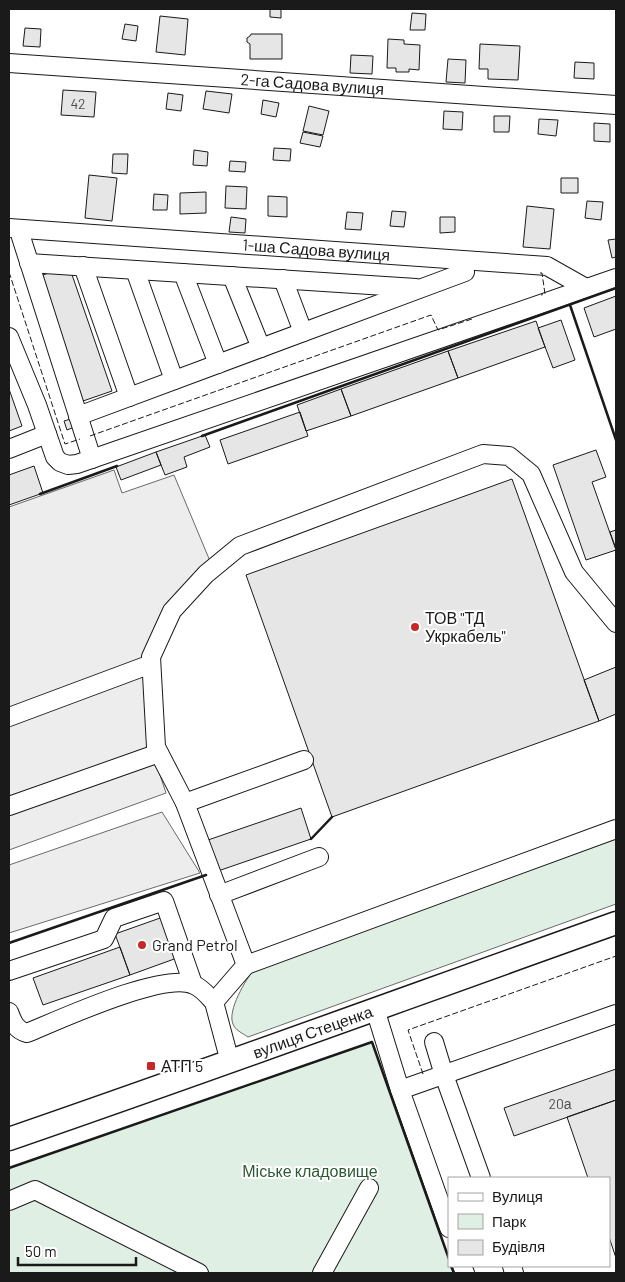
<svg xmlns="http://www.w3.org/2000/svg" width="625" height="1282" font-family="Barlow,sans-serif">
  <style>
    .green { fill: #e0efe3; stroke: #6a6a6a }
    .parking { fill: #ededed; stroke: #6a6a6a }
    .building { fill: #e6e6e6; stroke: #1a1a1a }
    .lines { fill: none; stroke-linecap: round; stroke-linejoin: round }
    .minor-casing { stroke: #1a1a1a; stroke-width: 20 }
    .major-casing { stroke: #1a1a1a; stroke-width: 25 }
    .minor { stroke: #fff; stroke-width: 18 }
    .major { stroke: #fff; stroke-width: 22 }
    .fence { stroke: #1a1a1a; stroke-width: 1; stroke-dasharray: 6 2.5; stroke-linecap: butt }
    .wall { stroke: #1a1a1a; stroke-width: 2.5 }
    .poi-dot { fill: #c62828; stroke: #fff; stroke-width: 2 }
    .labels { text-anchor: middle; stroke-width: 4; stroke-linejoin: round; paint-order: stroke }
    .number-label { font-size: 14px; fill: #4d4d4d }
    .street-label { font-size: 16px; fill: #1a1a1a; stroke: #fff }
    .poi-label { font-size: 16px; fill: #1a1a1a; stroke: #fff; text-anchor: start }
    .park-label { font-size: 16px; fill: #2b5a34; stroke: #fff }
  </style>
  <rect width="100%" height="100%" fill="#fff"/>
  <path class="green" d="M 616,838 L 616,904 L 248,1037 C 242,1033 235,1030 233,1024 C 227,1010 246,980 254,969 Z
    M 372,1042 L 449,1259 L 449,1266 L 451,1266 L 454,1273 L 9,1273 L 9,1168 Z"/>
  <path class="parking" d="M 114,470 L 122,493 L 174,475 L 210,561 L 145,655 L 152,751 L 166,793 L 9,850 L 9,507 Z
    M 162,812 L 200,873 L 9,933 L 9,865 Z"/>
  <path class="building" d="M 270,9 L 281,9 L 281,18 L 270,17 Z
    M 412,13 L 426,14 L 425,30 L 410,30 Z
    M 160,16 L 188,19 L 185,55 L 156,52 Z
    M 125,24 L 138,26 L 136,41 L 122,39 Z
    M 25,28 L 41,29 L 40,47 L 23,46 Z
    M 251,34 L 282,34 L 282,59 L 250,59 L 250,44 L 247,42 L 247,38 L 250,36 Z
    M 388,39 L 404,40 L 404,44 L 420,45 L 419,70 L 409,69 L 409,72 L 396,72 L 396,68 L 387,68 Z
    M 480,44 L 520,46 L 518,80 L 488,79 L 488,69 L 479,69 Z
    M 351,55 L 373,56 L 372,74 L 350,73 Z
    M 448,59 L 466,60 L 465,83 L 446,82 Z
    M 575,62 L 594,63 L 594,79 L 574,78 Z
    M 63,90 L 96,92 L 94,117 L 61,115 Z
    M 206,91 L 232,94 L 229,113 L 203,109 Z
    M 168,93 L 183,95 L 181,111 L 166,109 Z
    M 263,100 L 279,103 L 276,117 L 261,114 Z
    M 309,106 L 329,111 L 323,135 L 303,131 Z
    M 444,111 L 463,112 L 462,130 L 443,129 Z
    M 494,116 L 510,116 L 509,132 L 494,132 Z
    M 539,119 L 558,120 L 556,136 L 538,134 Z
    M 594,123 L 610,124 L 610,142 L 594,141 Z
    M 303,132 L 323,136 L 320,147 L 300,143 Z
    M 274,148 L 291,149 L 290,161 L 273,160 Z
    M 194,150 L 208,152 L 207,166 L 193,165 Z
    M 113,154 L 128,154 L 127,174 L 112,173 Z
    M 230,161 L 246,162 L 245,172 L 229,171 Z
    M 89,175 L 117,178 L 112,221 L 85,218 Z
    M 561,178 L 578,178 L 578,193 L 561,193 Z
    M 226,186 L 247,187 L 246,209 L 225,208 Z
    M 206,192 L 206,213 L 180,214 L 180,193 Z
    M 154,194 L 168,195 L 167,210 L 153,210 Z
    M 268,196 L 287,197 L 287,217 L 268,216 Z
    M 587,201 L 603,202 L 601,220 L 585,218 Z
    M 527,206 L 554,209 L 550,249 L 523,247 Z
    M 392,211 L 406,212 L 404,227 L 390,226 Z
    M 347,212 L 363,213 L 361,230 L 345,229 Z
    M 231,217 L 246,219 L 245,233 L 229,232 Z
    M 440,217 L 455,217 L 455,232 L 440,233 Z
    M 616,239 L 616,257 L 612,258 L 608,240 Z
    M 69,266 L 112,391 L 83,401 L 40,276 Z
    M 616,296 L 616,329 L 594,337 L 584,308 Z
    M 561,320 L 575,360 L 553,368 L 538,328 Z
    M 536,321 L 545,347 L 458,378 L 448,351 Z
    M 448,351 L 458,378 L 351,416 L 341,389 Z
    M 9,389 L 22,426 L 9,431 Z
    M 341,389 L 351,416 L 306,431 L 297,405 Z
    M 300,412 L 308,436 L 228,464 L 220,440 Z
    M 74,418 L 77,426 L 67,430 L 64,421 Z
    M 205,435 L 210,447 L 184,457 L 187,467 L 165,475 L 156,452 Z
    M 596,450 L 606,477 L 592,482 L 616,550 L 586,560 L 553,465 Z
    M 156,452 L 161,465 L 121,480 L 116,467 Z
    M 34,466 L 43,493 L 9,505 L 9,475 Z
    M 512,479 L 599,721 L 332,817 L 246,575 Z
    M 616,530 L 616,549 L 610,532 Z
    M 616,667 L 616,714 L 599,721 L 584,680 Z
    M 301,808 L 311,839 L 218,871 L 208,840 Z
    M 163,917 L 177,958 L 130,975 L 115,934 Z
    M 120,947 L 130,975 L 43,1005 L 33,978 Z
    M 616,1069 L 616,1100 L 514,1136 L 504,1108 Z
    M 616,1100 L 616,1258 L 609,1237 L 609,1178 L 588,1178 L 567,1117 Z"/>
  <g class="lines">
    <defs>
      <g id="minor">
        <path id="s1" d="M 9,63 L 616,105"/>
        <path id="s2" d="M 9,228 L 547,266 L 586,288"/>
        <path d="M 21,229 L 21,237 L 92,459"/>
        <path d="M 29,263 L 416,288"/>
        <path d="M 83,266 L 129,397"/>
        <path d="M 135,270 L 174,380"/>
        <path d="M 183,273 L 218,364"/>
        <path d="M 232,276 L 261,348"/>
        <path d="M 283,279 L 303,332"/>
        <path d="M 9,337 L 37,405 L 55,457 L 60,462 L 68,465 L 77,464 L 616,278"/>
        <path d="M 78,416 L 465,272"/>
        <path d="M 9,449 L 47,434"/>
        <path d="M 9,717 L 151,664"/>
        <path d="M 185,803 L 304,760"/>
        <path d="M 9,806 L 159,753"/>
        <path d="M 219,895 L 319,857"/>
        <path d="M 246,965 L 185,803 L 156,747 L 151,657 L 172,611 L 206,574 L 240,546 L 483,454 L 509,456 L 531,474 L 574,572 L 616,623"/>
        <path d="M 9,971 L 104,939 L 114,918 L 164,901 L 193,984"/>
        <path d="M 375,1009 L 400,1090 L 449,1228"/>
        <path d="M 9,1012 C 13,1023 16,1030 27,1033 C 59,1020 164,971 194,985 C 202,988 208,996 214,1002"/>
        <path d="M 434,1042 L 444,1075 L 481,1178"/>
        <path d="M 230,1062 L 214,1002 L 246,965 L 616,829"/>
        <path d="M 400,1090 L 616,1014"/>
        <path d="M 9,1201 L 35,1190 L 199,1273"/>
        <path d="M 462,1266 L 465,1273"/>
        <path d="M 512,1266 L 514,1273"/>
        <path d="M 322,1273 L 369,1188"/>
      </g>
      <g id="major">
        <path id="s3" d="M 9,1139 C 212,1069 414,995 616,923"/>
      </g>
    </defs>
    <use href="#minor" class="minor-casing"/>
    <use href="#major" class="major-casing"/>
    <use href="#minor" class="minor"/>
    <use href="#major" class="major"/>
    <path class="fence" d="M 9,272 L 65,444 L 80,439
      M 540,273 L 542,273 L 545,294 L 541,295
      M 90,436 L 431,315 L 438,330 L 472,319
      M 423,1074 L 408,1030 L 616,956"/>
    <path class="wall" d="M 570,305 L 616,440
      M 202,436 L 616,288
      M 40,494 L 117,466
      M 311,839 L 332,817
      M 9,943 L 206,875
      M 9,1168 L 372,1042 L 449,1259
      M 451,1266 L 454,1273"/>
  </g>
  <g class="poi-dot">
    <circle cx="415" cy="627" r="5"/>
    <circle cx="142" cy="945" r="5"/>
    <rect x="146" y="1061" width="10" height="10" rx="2.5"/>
  </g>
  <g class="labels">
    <g class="number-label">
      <text x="78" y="109">42</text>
      <text x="560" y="1109">20а</text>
    </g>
    <g class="street-label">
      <text dy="6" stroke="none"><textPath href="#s1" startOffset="304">2-га Садова вулиця</textPath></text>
      <text dy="6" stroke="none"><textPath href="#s2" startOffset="308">1-ша Садова вулиця</textPath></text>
      <text dy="6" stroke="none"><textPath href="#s3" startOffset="322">вулиця Стеценка</textPath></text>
    </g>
    <g class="poi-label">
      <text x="425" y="624">ТОВ "ТД<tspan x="425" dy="18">Укркабель"</tspan></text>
      <text x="152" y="951">Grand Petrol</text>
      <text x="161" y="1072">АТП 5</text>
    </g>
    <g class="park-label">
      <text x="310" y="1177">Міське кладовище</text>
    </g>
  </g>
  <rect width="625" height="1282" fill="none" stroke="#1a1a1a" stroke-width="20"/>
  <rect x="448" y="1177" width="162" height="90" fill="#ffffff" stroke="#a3a3a3"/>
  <rect x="458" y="1193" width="25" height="8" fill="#ffffff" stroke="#a3a3a3"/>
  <text x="492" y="1202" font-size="15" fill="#1a1a1a">Вулиця</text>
  <rect x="458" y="1214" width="25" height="15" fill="#e0efe3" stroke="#a3a3a3"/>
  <text x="492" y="1227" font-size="15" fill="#1a1a1a">Парк</text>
  <rect x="458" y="1240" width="25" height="15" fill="#e6e6e6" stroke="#a3a3a3"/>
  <text x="492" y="1252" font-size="15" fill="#1a1a1a">Будівля</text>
  <path d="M18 1257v8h118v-8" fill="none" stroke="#1a1a1a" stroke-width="2.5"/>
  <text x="25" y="1257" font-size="15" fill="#1a1a1a" stroke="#ffffff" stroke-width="4" paint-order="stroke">50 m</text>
</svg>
